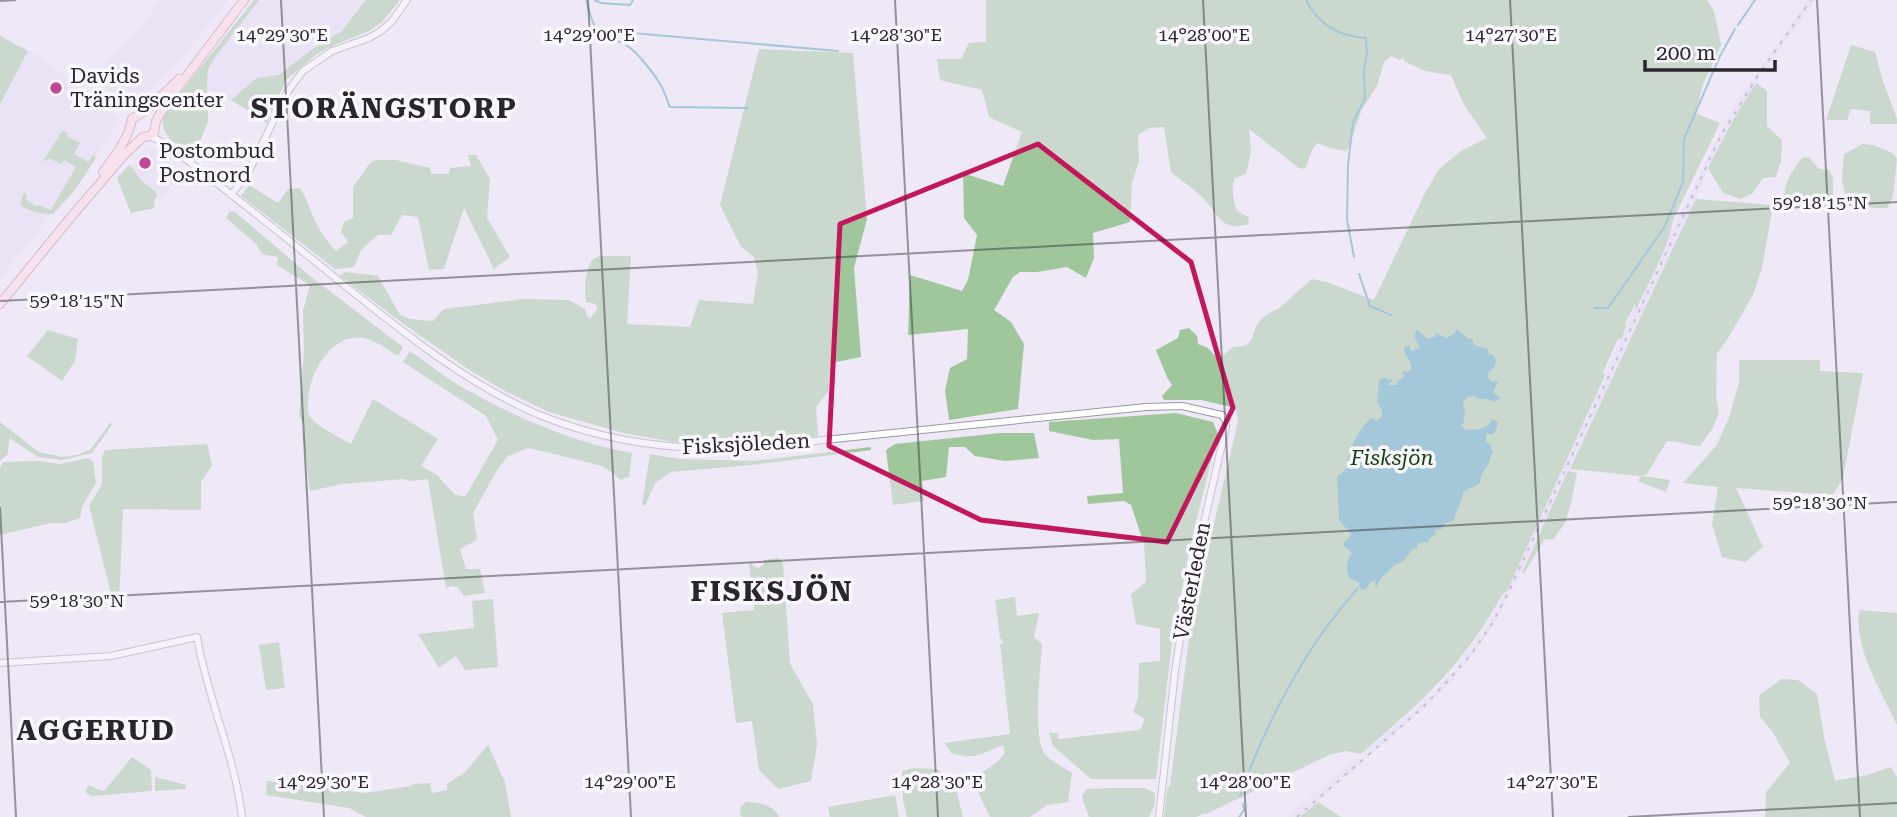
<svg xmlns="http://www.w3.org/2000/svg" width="1897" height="817" font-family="'Roboto Serif',serif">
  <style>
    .built { fill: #e4dbf1 }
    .green { fill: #a0c69b }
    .water { fill: #4aa0b5 }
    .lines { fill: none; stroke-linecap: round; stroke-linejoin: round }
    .stream { stroke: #4aa0b5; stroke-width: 2 }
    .minor-casing { stroke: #9c96a4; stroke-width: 8 }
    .major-casing { stroke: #b38a93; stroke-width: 10 }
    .minor { stroke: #fff; stroke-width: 6 }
    .major { stroke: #fed9e0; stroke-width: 8 }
    .rail { stroke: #938f99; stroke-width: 2; stroke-dasharray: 3.5 7; stroke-linecap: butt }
    .marked { fill: none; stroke: #c2185b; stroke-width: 5; stroke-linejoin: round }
    .ticks { fill: none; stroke: #29272c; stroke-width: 2; stroke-opacity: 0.45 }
    .poi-dot { fill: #c24799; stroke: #faf8fe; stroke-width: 2.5 }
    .labels { text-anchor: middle; stroke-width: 7; stroke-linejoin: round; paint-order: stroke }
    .poi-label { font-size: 21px; fill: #29272c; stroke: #faf8fe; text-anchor: start }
    .street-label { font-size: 21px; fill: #29272c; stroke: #faf8fe }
    .park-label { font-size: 21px; font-style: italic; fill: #14420f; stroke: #faf8fe }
    .district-label { font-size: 28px; font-weight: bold; letter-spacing: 2px; fill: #29272c; stroke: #faf8fe }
    .ticks-label { font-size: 18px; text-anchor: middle; fill: #29272c; stroke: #faf8fe; stroke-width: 7; stroke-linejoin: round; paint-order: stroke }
  </style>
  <rect width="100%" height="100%" fill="#efe8f7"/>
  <path class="built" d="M 161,0 L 228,0 L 182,58 L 142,100 L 132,102 L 122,101 L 97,81 L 96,75 L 149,17 Z
    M 259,0 L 366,0 L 341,32 L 322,41 L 279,76 L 257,78 L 231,100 L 207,89 L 208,70 L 213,60 Z
    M 1808,0 L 1816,0 L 1758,79 L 1733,120 L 1708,168 L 1696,199 L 1535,544 L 1499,616 L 1475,652 L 1453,680 L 1424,709 L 1369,756 L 1363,754 L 1421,704 L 1454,670 L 1484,630 L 1507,591 L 1626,326 L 1729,113 Z
    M 28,51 L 40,57 L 108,110 L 116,116 L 117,124 L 75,190 L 43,225 L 0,279 L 0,104 Z
    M 150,146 L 182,173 L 161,199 L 157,195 L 154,189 L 139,179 L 137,172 L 130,166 L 145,149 Z
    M 1355,758 L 1363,762 L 1300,817 L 1288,817 Z"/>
  <path class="green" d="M 254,0 L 259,0 L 213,60 L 208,70 L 207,84 L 208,122 L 196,150 L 188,153 C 173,141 157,134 165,112 Z
    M 366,0 L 400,0 L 382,22 L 369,31 L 334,45 L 317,54 L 286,80 L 267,123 L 231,100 L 257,78 L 279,75 L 323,41 L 341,32 Z
    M 986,0 L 1707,0 L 1714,11 L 1721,45 L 1704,82 L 1695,113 L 1720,123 L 1673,220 C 1668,251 1649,280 1636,309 L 1635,304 L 1625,324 L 1626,326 L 1622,338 L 1618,339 L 1603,372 L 1605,374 L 1599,388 L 1507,591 L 1503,594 C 1485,625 1465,655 1440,681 C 1416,707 1388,730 1361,754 L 1346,751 L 1329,755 L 1206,814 L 1204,813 L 1196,817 L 1164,817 L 1167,789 L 1170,785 L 1192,616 L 1238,422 L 1236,408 L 1201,400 L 1164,400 L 1162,396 L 1172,385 L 1167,377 L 1156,350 L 1178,338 L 1180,330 L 1189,328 L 1197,336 L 1198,344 L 1208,348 L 1215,356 L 1221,357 L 1233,347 C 1259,346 1248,336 1259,322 C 1263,317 1271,311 1278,309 L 1312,279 L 1326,282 L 1374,300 L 1425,193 L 1439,169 L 1461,151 L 1487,138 L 1464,105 L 1451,75 L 1425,71 L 1404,61 L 1403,58 L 1399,60 L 1391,56 L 1384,62 L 1377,86 L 1362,109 L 1349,147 L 1346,151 L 1333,149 L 1317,143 C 1309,152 1310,159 1305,169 L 1299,168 L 1249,129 L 1251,152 L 1246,174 L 1235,178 C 1231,189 1233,199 1237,211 L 1249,217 L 1248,224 C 1220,232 1219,214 1203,198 C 1194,188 1181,181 1171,172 L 1164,127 L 1150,128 L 1138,135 L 1139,161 L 1132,183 L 1130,222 L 1093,233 L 1094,258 L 1086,278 L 1067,267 L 1037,272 L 1020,272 L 1013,277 L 994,310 L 1011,322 L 1024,344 L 1018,409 L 949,420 L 945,390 L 950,368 L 967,359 L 968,329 L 908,335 L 910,275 L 962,291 L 968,280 L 977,235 L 964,218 L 963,173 L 1003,186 L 1022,132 L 989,117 L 982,90 L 940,80 L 937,59 L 961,59 L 969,43 L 986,42 Z
    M 0,36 L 28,51 L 0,104 Z
    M 1851,45 L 1875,52 L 1882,78 L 1897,119 L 1897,124 L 1870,124 L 1870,111 L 1851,109 L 1847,120 L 1826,120 Z
    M 759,49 L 853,53 L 867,219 L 854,268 L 861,357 L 831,363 L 828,392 L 816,407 L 818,436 L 754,442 L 674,442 L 623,433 L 549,412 L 505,391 L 471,371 L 405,325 L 340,276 L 345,272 L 378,276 L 400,315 L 410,319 L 433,321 L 444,309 L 523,299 L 569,300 L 585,309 L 587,316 L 590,319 L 597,309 L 596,304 L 586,302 C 584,287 585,274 592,260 L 599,256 L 631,256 L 627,324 L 690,327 L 699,300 L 753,304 L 758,272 L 754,257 L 741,247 L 720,205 Z
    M 1756,83 L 1767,91 L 1767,126 L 1782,140 L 1781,161 L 1776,177 L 1763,178 L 1753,193 L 1741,199 L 1723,193 L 1708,168 L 1733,120 Z
    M 62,131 L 68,133 L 67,136 L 80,143 L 74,154 L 88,162 L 93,155 L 96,158 L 75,190 L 53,214 C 43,214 29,212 21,205 L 22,197 L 24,193 L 27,195 L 26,200 L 36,206 L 38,205 L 51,210 L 76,167 L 64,160 L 61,164 L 49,158 L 45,162 L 44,160 Z
    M 1863,144 L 1873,145 L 1893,153 L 1897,159 L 1893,197 L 1887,208 C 1870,209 1859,205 1845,196 L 1842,179 L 1844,154 Z
    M 468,155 L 476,155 L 490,179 L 487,218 L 510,257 L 494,269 L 464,208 L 444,269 L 429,270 L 418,217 L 402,215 L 391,235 L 378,235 L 361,250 L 354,267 L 335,269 L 241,196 L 249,185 L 278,203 L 288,189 L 300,188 C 306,198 309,206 313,216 C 318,229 327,241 336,251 L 348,242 L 341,232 L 344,222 L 353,218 L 353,187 L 370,163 L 376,160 L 396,160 L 430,168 L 431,174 L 449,174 L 450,168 L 471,166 Z
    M 1809,157 L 1819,169 L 1829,170 L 1833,178 L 1833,195 C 1817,201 1802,208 1785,201 C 1782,184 1792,171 1802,158 Z
    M 129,165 C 137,171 135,173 140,179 C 146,187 153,186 157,195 L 154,201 L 155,208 L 131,213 L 117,178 Z
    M 1696,199 L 1773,205 L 1762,268 L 1753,295 L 1727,340 L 1717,353 L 1716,396 L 1719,414 L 1712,429 L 1700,446 C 1688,446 1678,440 1667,441 L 1647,474 L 1643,476 L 1670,480 L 1666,492 L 1638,481 L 1641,476 L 1570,469 Z
    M 234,211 L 310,276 L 403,347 L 398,356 C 385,348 369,335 353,338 C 326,342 309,376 308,401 C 308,406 307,412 310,417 C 319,428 339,437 351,444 L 373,399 L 438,439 L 421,466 L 437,475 L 454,494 L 465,497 L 498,440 L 486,416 L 403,362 L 410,351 C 429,364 448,380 469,391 C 519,419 575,443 632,453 L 629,477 L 620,480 L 613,473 L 602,466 L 546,452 L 528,448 L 508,456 L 497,470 L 473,513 L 477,540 L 460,549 L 466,569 L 480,569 L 485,593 L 464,596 L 458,587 L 451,586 L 446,588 L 428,479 L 409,481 L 404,479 L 342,484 L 310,491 L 303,439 L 304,426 L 299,415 L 304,351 L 303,311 L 310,285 L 277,265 L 278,257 L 262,254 L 256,244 L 226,218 L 229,212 Z
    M 48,330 L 78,339 L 75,361 L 62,381 L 27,356 Z
    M 1739,360 L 1820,360 L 1820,371 L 1863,373 L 1843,478 L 1833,495 L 1736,488 L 1763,547 L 1745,562 L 1722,557 L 1712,524 L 1718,487 L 1683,483 L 1716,446 L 1729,418 L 1739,382 Z
    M 1176,413 L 1213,422 L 1218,434 L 1190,546 L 1172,642 L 1156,779 L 1091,779 L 1053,746 L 1049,733 L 1058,733 L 1058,739 L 1140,730 L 1145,719 L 1133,712 L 1138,698 L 1139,663 L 1160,661 L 1160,629 L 1136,624 L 1131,594 L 1146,582 L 1144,544 L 1131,505 L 1124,501 L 1088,504 L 1087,496 L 1123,493 L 1119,439 L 1093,440 L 1049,431 L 1049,422 Z
    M 0,422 L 39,452 L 62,457 L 77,455 L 91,449 L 111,422 L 112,425 L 92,453 L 62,460 L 38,457 L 11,439 L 9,440 L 8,454 L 0,461 Z
    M 1000,433 L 1034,433 L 1039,458 L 1005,461 L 975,456 L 965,447 L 949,447 L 946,477 L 922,481 L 924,501 L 893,505 L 886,450 L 895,444 Z
    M 207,444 L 212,465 L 201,482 L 201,510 L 123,509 L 119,605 L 114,606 L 89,506 L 102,484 L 102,457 L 105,450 Z
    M 871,447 L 871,450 L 761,464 L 671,472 L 655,483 L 645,506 L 642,504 L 650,454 L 680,459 L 754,461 Z
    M 88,458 L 93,461 L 96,483 L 82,507 L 80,518 L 65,523 L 51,523 L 0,535 L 0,468 L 3,462 L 40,461 L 60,464 Z
    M 1568,471 L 1577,473 L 1570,507 L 1565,523 L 1553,540 L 1545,539 L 1524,573 L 1522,573 Z
    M 778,558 L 783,563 L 790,664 L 813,704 L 817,745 L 811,781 L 778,789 L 759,770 L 752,721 L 736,723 L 722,613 L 754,610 L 749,562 L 755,567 L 759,568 L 764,564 L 764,560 Z
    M 1015,597 L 1017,616 L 1039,613 L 1034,637 L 1042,644 C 1041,666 1032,739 1045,754 C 1051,762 1063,767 1072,773 L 1068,802 L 1047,805 L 1030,817 L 990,817 L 975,786 L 980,774 L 997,762 L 1005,753 L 1003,745 C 981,753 977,761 951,753 L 945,743 L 1010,734 L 1000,644 L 1004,643 L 1000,638 L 995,600 Z
    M 493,599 L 498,667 L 465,670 L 456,656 L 439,668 L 418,634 L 474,628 L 472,601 Z
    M 1859,610 L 1897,613 L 1897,725 C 1881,690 1854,649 1859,610 Z
    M 279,642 L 285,688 L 266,690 L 259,645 Z
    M 1782,679 L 1798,680 L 1817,694 L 1824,737 L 1835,781 L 1867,775 L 1891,767 L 1897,777 L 1897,817 L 1765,817 L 1766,792 L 1790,763 L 1772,731 L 1760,717 L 1759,695 Z
    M 488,745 L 505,782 L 511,817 L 366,817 L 349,808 L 266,795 L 267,781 L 365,793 L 411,786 L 414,784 L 430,783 L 432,793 L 447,790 L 447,784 L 465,772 Z
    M 132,757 L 151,770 L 152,791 L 92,796 L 85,792 L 89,785 L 99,790 L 104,791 Z
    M 914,768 L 936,769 L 943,773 L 950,792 L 954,791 L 957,793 L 963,817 L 907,817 L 903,800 L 902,771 Z
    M 155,777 L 186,785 L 186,789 L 155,791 Z
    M 1111,788 L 1145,788 L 1155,793 L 1155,804 L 1149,817 L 1089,817 L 1082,797 L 1086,789 Z
    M 895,795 L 899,817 L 830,817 L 828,807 Z
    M 746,802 C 760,802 773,805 779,817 L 742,817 L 740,814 L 741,806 Z
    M 1318,802 L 1341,817 L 1300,817 Z"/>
  <path class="water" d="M 1457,329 L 1469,339 L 1472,338 L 1474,345 L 1488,349 L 1488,353 L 1493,355 L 1496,360 L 1495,366 L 1489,371 L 1488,377 L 1491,381 L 1498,382 L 1493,392 L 1501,398 L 1495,402 L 1486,399 L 1478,399 L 1475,396 L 1466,398 L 1463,404 C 1464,410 1467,414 1463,419 L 1465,422 L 1461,425 L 1466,430 C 1477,429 1486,431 1492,419 L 1498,422 L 1496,430 L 1491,435 L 1488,433 L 1486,435 L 1486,442 L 1491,445 L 1491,449 L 1493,451 C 1491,455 1490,461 1488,464 C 1484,471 1480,475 1480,483 C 1475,488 1468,487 1463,493 C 1463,501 1455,511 1454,521 L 1445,523 L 1442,529 L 1435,530 L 1436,534 L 1432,536 L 1427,543 L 1424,542 L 1417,544 L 1418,548 L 1413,549 L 1403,561 L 1395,565 L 1381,578 L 1376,587 L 1375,582 L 1372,581 L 1365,590 L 1360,589 L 1359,582 L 1350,579 C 1345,570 1346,561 1352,553 L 1343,545 L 1346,540 L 1349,539 L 1351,533 L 1342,524 L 1339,519 L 1337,477 L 1347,468 C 1348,450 1358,430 1371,418 L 1378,420 L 1382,416 L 1382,411 L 1377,402 L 1379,380 L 1385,378 L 1388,380 L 1390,379 L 1393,381 L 1390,382 L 1388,385 L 1396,385 L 1398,381 L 1405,376 L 1401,371 L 1407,372 L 1411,369 L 1411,364 L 1404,351 L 1405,347 L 1409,345 L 1411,351 L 1420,348 L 1414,336 L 1417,330 L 1428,339 L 1432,337 L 1435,337 L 1436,333 L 1447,338 L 1455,333 Z"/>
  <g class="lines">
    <path class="stream" d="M 586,0 C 591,18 592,25 604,39 C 609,40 615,40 620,42 C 633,45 659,79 664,92 C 667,97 667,102 670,107 L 747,108
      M 595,0 L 601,3 L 630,5 L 633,0
      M 1306,0 C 1319,25 1338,36 1366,38 L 1367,51 L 1364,70 L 1365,99 L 1353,122 L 1348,165 L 1347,220 L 1354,257
      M 1738,25 L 1755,0
      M 597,30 L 838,51
      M 1359,274 L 1370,306 L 1391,315
      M 1594,308 L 1608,308 L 1665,226 L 1683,182 L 1684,139 L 1720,56 L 1735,29
      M 1240,796 C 1266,722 1306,646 1358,588
      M 1239,817 L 1244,810 L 1243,804"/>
    <defs>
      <path id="minor" d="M 149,136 L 158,140 L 174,150 C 231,194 288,239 344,285 C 404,333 466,383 537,414 C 610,444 688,453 766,446 L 1146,407 L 1182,406 L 1222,415 L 1226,421 L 1226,427 L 1186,601 L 1175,671 L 1159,817
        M 231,195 L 247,175 L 288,91 L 303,71 L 332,51 L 369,38 L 381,31 L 392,21 L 407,0
        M 0,663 L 111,656 L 197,637 C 207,698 235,755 242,817"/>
      <path id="major" d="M 103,172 C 115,156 129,138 132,119 L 148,109 L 179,79
        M 0,304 L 71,217 L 126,153 L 143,137 L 149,136 L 154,133 L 156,121 L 167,102 L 244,0"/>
    </defs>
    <use href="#minor" class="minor-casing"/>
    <use href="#major" class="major-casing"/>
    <use href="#minor" class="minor"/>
    <use href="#major" class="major"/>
    <path class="rail" d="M 1297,817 L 1422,708 L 1446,683 L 1472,653 L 1493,622 L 1508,593 L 1720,137 L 1759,74 L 1811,0"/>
  </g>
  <path d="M0 0H1897V817H0ZM 1038,144 L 1191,262 L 1233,408 L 1167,542 L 981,520 L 829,446 L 840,224 Z" fill="#efe8f7" fill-opacity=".55" fill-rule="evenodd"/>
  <path class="marked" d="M 1038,144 L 1191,262 L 1233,408 L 1167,542 L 981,520 L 829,446 L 840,224 Z"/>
  <path class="ticks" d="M 281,0 L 324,817M 588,0 L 631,817M 895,0 L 938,817M 1203,0 L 1246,817M 1510,0 L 1553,817M 1817,0 L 1860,817M 0,1 L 16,0M 0,301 L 1897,202M 0,507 L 16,817M 0,602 L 1897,502M 1628,817 L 1897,803"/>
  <g class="poi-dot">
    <circle cx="56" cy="88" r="7"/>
    <circle cx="145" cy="163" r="7"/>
  </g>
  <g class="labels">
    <g class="poi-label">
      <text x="70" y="83">Davids<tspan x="70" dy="24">Träningscenter</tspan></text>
      <text x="159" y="158">Postombud<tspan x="159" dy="24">Postnord</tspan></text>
    </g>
    <g class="street-label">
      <text transform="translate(746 444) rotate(-3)" y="7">Fisksjöleden</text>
      <text transform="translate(1192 581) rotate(-79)" y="7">Västerleden</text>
    </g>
    <g class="park-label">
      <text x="1392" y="465">Fisksjön</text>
    </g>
    <g class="district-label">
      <text x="384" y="118">STORÄNGSTORP</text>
      <text x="772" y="601">FISKSJÖN</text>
      <text x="96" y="740">AGGERUD</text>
    </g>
  </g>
  <g class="ticks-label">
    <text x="1204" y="41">14°28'00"E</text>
    <text x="282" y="41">14°29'30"E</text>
    <text x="589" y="41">14°29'00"E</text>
    <text x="896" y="41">14°28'30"E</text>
    <text x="1511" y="41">14°27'30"E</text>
    <text x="1820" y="209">59°18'15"N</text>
    <text x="77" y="307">59°18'15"N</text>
    <text x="1820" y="509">59°18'30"N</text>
    <text x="77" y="607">59°18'30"N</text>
    <text x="323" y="788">14°29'30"E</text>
    <text x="630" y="788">14°29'00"E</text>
    <text x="937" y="788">14°28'30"E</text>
    <text x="1245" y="788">14°28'00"E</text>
    <text x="1552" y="788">14°27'30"E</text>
  </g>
  <path d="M1645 60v10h130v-10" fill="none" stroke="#29272c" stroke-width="3.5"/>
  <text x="1656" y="60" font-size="21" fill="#29272c" stroke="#faf8fe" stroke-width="5" paint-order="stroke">200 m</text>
</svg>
